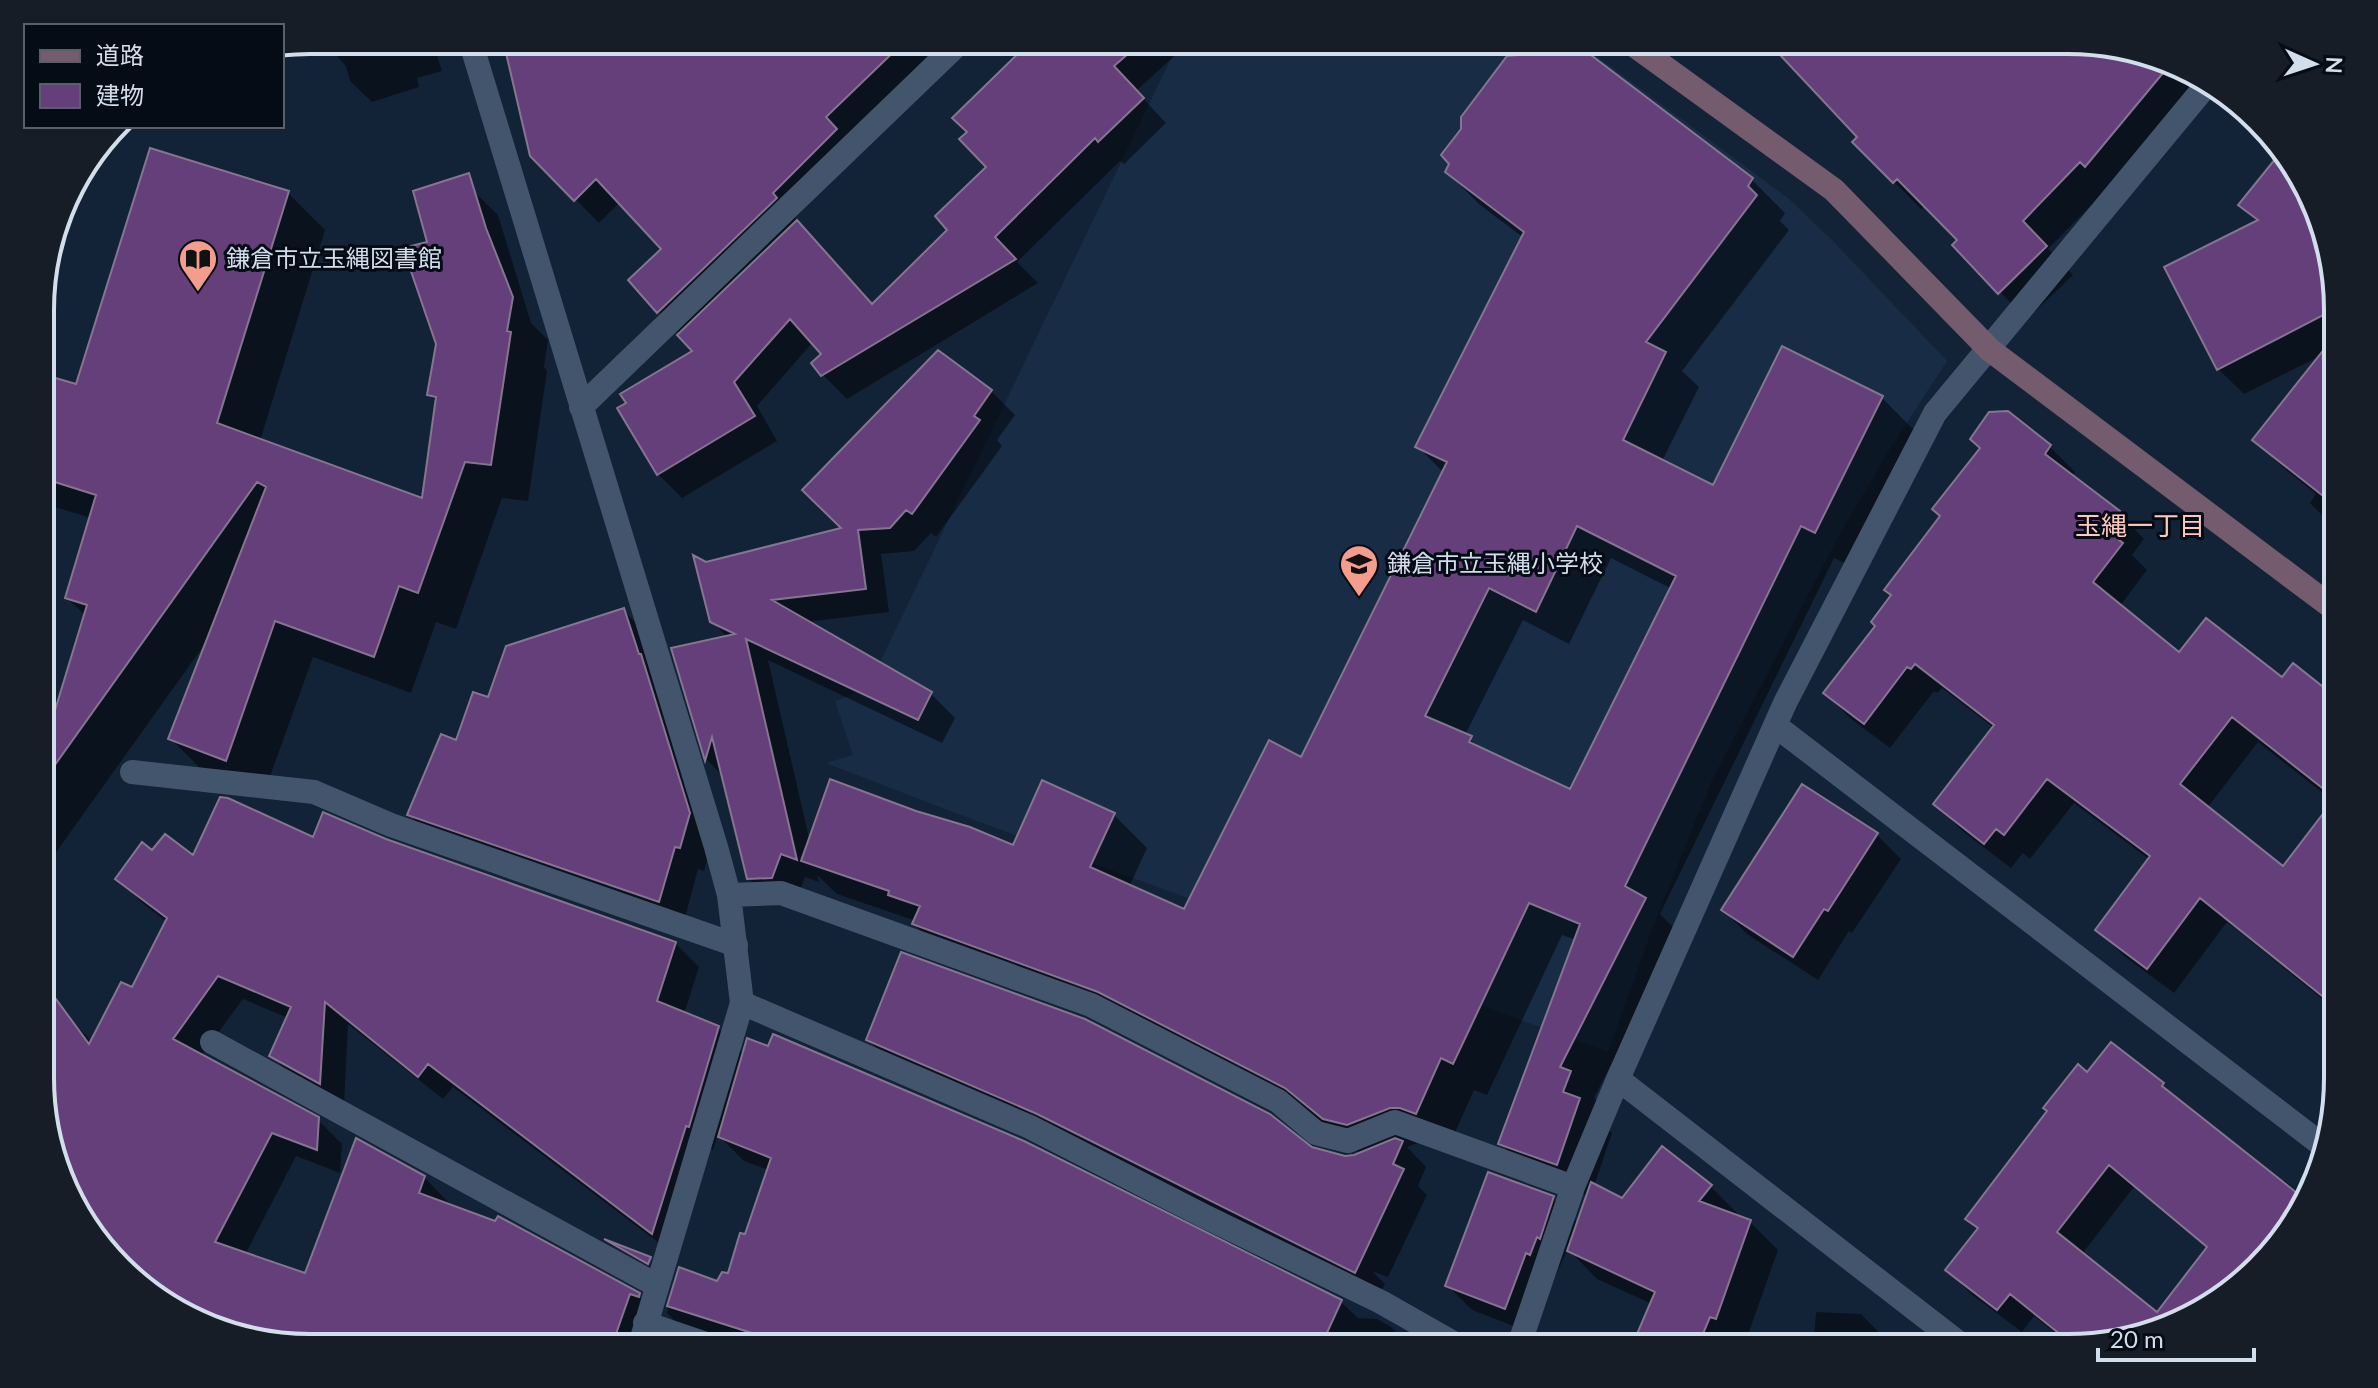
<svg xmlns="http://www.w3.org/2000/svg" width="2378" height="1388" font-family="Lato,'Noto Sans JP',sans-serif">
  <style>
    .built { fill: #182c46 }
    .shadow { fill: #0007; fill-rule: evenodd }
    .building { fill: #643f79; stroke: #867590; stroke-width: 2; fill-rule: evenodd }
    .lines { fill: none; stroke-linecap: round; stroke-linejoin: round }
    .lane { stroke: #43556c; stroke-width: 24 }
    .street { stroke: #43556c; stroke-width: 24 }
    .secondary { stroke: #745b6d; stroke-width: 24 }
    .labels { text-anchor: middle; stroke-width: 6; stroke-linejoin: round; paint-order: stroke }
    .poi-label { font-size: 24px; fill: #d3deec; stroke: #060c15; text-anchor: start }
    .neighbourhood-label { font-size: 26px; fill: #fcc9bf; stroke: #060c15 }
    .rim { fill: none; stroke: #d3deec; stroke-width: 4 }
  </style>
  <rect width="100%" height="100%" fill="#132337"/>
  <path class="built" d="M 1180,40 L 1575,40 L 1789,199 L 1833,241 L 1947,361 L 1887,453 L 1836,541 L 1712,780 L 1652,929 L 1608,1052 L 950,811 L 826,763 L 853,755 L 835,701 L 867,689 Z"/>
  <path class="shadow" d="M 329,40 L 432,40 L 442,71 L 417,78 L 419,87 L 372,102 L 350,81 L 346,66 L 334,53 Z
    M 505,40 L 954,40 L 860,154 L 795,218 L 873,305 L 950,230 L 989,167 L 1020,54 L 1007,40 L 1192,40 L 1136,91 L 1166,123 L 1124,164 L 1120,161 L 1017,262 L 1038,283 L 847,399 L 823,375 L 824,354 L 813,342 L 757,406 L 777,441 L 682,498 L 658,474 L 695,352 L 659,311 L 664,249 L 620,202 L 599,223 L 532,155 Z
    M 1683,40 L 1712,40 L 1695,52 Z
    M 1787,40 L 2068,40 L 2203,76 L 2108,188 L 2048,249 L 2073,275 L 2027,319 L 2000,292 L 1960,240 L 1925,205 L 1921,209 L 1855,142 L 1860,137 Z
    M 1447,172 L 1752,180 L 1785,213 L 1780,221 L 1789,230 L 1682,371 L 1699,387 L 1662,461 L 1714,487 L 1783,349 L 1882,398 L 1915,431 L 1849,565 L 1834,558 L 1660,914 L 1678,932 L 1594,1098 L 1603,1106 L 1598,1119 L 1612,1133 L 1594,1186 L 1623,1200 L 1710,1186 L 1738,1214 L 1736,1217 L 1750,1222 L 1778,1250 L 1744,1346 L 1738,1344 L 1737,1348 L 1659,1348 L 1652,1304 L 1597,1279 L 1568,1249 L 1529,1332 L 1472,1310 L 1448,1286 L 1553,1198 L 1579,1224 L 1588,1196 L 1534,1177 L 1501,1143 L 1576,940 L 1562,935 L 1487,1095 L 1474,1090 L 1449,1146 L 1425,1140 L 1407,1147 L 1426,1167 L 1418,1186 L 1427,1195 L 1388,1277 L 1372,1271 L 1385,1284 L 1379,1295 L 892,1064 L 868,1039 L 1345,1158 L 1361,1154 L 1320,1120 L 1133,1024 L 948,957 L 914,924 L 916,921 L 837,894 L 817,875 L 819,882 L 805,877 L 796,901 L 772,902 L 748,878 L 724,777 L 707,760 L 673,649 L 728,638 L 712,621 L 706,565 L 844,529 L 991,391 L 1015,415 L 997,440 L 1002,446 L 936,537 L 931,533 L 914,551 L 881,554 L 889,612 L 806,622 L 931,694 L 955,718 L 942,743 L 768,660 L 810,842 L 1014,848 L 1113,814 L 1147,848 L 1129,887 L 1185,911 L 1302,760 L 1444,473 L 1417,446 L 1524,238 L 1480,205 ZM 1611,558 L 1672,589 L 1571,792 L 1484,751 L 1465,735 L 1523,620 L 1569,644 Z
    M 2302,175 L 2337,292 L 2337,530 L 2310,503 L 2316,494 L 2281,466 L 2255,440 L 2324,354 L 2244,394 L 2218,369 L 2258,222 L 2241,205 Z
    M 460,178 L 498,215 L 531,323 L 548,340 L 544,367 L 547,371 L 528,501 L 502,498 L 456,629 L 436,622 L 411,693 L 313,657 L 263,796 L 208,776 L 170,738 L 207,641 L 42,872 L 42,692 L 59,704 L 86,616 L 67,598 L 91,518 L 42,503 L 42,376 L 77,387 L 288,193 L 325,230 L 260,441 L 424,500 L 438,403 L 429,394 L 438,344 L 430,243 Z
    M 2050,447 L 2075,472 L 2072,477 L 2119,513 L 2144,539 L 2132,555 L 2147,570 L 2120,606 L 2179,655 L 2282,680 L 2293,666 L 2337,701 L 2337,785 L 2328,797 L 2258,742 L 2207,808 L 2283,869 L 2337,798 L 2337,1049 L 2324,1035 L 2336,1019 L 2323,1005 L 2326,1002 L 2227,922 L 2174,993 L 2124,956 L 2098,930 L 2150,860 L 2074,803 L 2030,859 L 2023,853 L 2011,868 L 1961,830 L 1936,804 L 1994,728 L 1942,688 L 1937,693 L 1934,691 L 1890,748 L 1851,719 L 1825,693 Z
    M 623,610 L 647,634 L 713,839 L 704,871 L 698,869 L 683,925 L 433,838 L 409,814 L 489,700 Z
    M 1803,787 L 1877,835 L 1901,859 L 1852,933 L 1849,931 L 1818,980 L 1747,934 L 1723,910 Z
    M 314,840 L 385,841 L 675,943 L 699,967 L 684,1014 L 718,1028 L 744,1054 L 1341,1302 L 1358,1318 L 1377,1319 L 1391,1327 L 1412,1348 L 719,1348 L 691,1338 L 667,1313 L 680,1270 L 718,1284 L 729,1276 L 746,1237 L 769,1170 L 744,1161 L 718,1135 L 713,1150 L 710,1148 L 676,1256 L 453,1087 L 443,1099 L 348,1024 L 344,1106 L 296,1080 L 272,1056 L 288,1018 L 243,999 L 201,1056 L 317,1119 L 342,1144 L 340,1173 L 296,1156 L 245,1255 L 306,1275 L 424,1177 L 448,1202 L 447,1206 L 638,1295 L 663,1319 L 655,1344 L 665,1348 L 310,1348 L 175,1312 L 70,1187 L 42,1113 L 59,1007 L 92,1042 L 133,990 L 167,922 L 141,902 L 117,878 L 152,853 L 194,858 Z
    M 2087,1075 L 2163,1085 L 2184,1106 L 2282,1184 L 2284,1180 L 2306,1198 L 2302,1213 L 2203,1312 L 2085,1347 L 2073,1347 L 2034,1316 L 2022,1332 L 1971,1294 L 1948,1270 L 1979,1230 L 1968,1218 ZM 2134,1187 L 2208,1249 L 2157,1314 L 2082,1254 Z
    M 1816,1312 L 1861,1314 L 1894,1348 L 1790,1348 L 1790,1340 L 1814,1340 Z"/>
  <path class="building" d="M 503,40 L 906,40 L 826,117 L 837,129 L 773,193 L 777,198 L 657,313 L 628,280 L 661,249 L 596,179 L 574,201 L 530,156 Z
    M 1032,40 L 1144,40 L 1114,66 L 1144,98 L 1098,142 L 1095,138 L 995,237 L 1016,259 L 821,376 L 811,363 L 821,354 L 790,319 L 734,382 L 755,416 L 657,475 L 617,408 L 626,403 L 620,394 L 692,351 L 677,335 L 797,220 L 872,304 L 947,230 L 935,216 L 986,167 L 959,139 L 967,132 L 952,118 Z
    M 1531,40 L 1571,40 L 1753,178 L 1748,186 L 1757,195 L 1646,342 L 1666,352 L 1623,440 L 1713,485 L 1782,346 L 1883,396 L 1815,533 L 1801,526 L 1625,886 L 1646,898 L 1560,1067 L 1571,1071 L 1563,1092 L 1580,1098 L 1557,1165 L 1498,1144 L 1580,924 L 1529,903 L 1453,1064 L 1441,1058 L 1416,1114 L 1400,1108 L 1390,1108 L 1347,1125 L 1323,1119 L 1285,1088 L 1098,992 L 912,924 L 920,906 L 888,895 L 889,891 L 801,861 L 830,779 L 916,811 L 970,827 L 1013,845 L 1042,780 L 1115,813 L 1090,867 L 1184,909 L 1269,740 L 1301,757 L 1447,462 L 1415,447 L 1524,232 L 1445,172 L 1449,164 L 1441,155 L 1461,129 L 1461,117 L 1507,56 L 1519,55 ZM 1577,526 L 1676,576 L 1570,789 L 1469,742 L 1472,736 L 1425,716 L 1489,588 L 1536,612 Z
    M 1766,40 L 2068,40 L 2168,67 L 2085,167 L 2080,162 L 2023,221 L 2047,246 L 1998,294 L 1952,245 L 1957,240 L 1897,179 L 1893,183 L 1852,142 L 1857,137 Z
    M 150,148 L 289,191 L 217,423 L 422,498 L 436,397 L 427,395 L 436,344 L 403,248 L 427,242 L 413,191 L 469,173 L 486,228 L 513,297 L 507,331 L 511,332 L 491,465 L 465,462 L 418,593 L 399,586 L 374,657 L 275,621 L 226,761 L 168,739 L 266,487 L 257,482 L 42,783 L 42,753 L 87,605 L 65,598 L 96,495 L 42,478 L 42,374 L 76,384 Z
    M 2280,153 L 2302,175 L 2337,292 L 2337,308 L 2217,370 L 2164,267 L 2258,220 L 2238,205 Z
    M 2337,333 L 2337,507 L 2252,440 Z
    M 938,350 L 992,390 L 974,416 L 980,420 L 912,514 L 906,510 L 890,528 L 858,530 L 866,589 L 772,600 L 932,692 L 918,720 L 746,639 L 797,860 L 781,854 L 772,878 L 747,879 L 712,737 L 705,761 L 671,648 L 735,634 L 710,622 L 693,555 L 706,562 L 841,528 L 802,490 Z
    M 2008,411 L 2051,445 L 2045,454 L 2120,511 L 2106,530 L 2123,543 L 2093,582 L 2179,652 L 2206,618 L 2282,677 L 2293,663 L 2337,698 L 2337,1008 L 2200,898 L 2147,969 L 2095,930 L 2150,856 L 2047,779 L 2004,835 L 1996,829 L 1984,844 L 1933,804 L 1994,725 L 1915,664 L 1911,669 L 1907,667 L 1864,724 L 1823,693 L 1875,626 L 1871,622 L 1891,595 L 1884,590 L 1940,516 L 1932,509 L 1980,448 L 1970,439 L 1989,412 ZM 2232,717 L 2335,798 L 2283,866 L 2180,784 Z
    M 624,608 L 639,654 L 641,654 L 690,813 L 680,848 L 675,847 L 659,902 L 407,815 L 441,734 L 456,740 L 473,692 L 488,697 L 506,646 Z
    M 1802,784 L 1878,833 L 1828,911 L 1824,909 L 1793,957 L 1721,910 Z
    M 220,797 L 228,798 L 313,837 L 323,812 L 386,839 L 676,942 L 657,1001 L 719,1026 L 689,1127 L 686,1126 L 652,1234 L 428,1064 L 418,1077 L 325,1002 L 320,1084 L 269,1056 L 291,1007 L 218,976 L 173,1039 L 319,1117 L 317,1150 L 272,1133 L 215,1242 L 305,1273 L 356,1138 L 425,1176 L 419,1193 L 495,1221 L 498,1216 L 640,1293 L 639,1297 L 630,1294 L 611,1348 L 310,1348 L 175,1312 L 72,1192 L 42,1113 L 42,980 L 89,1044 L 121,982 L 132,987 L 167,918 L 115,879 L 142,842 L 152,850 L 165,834 L 193,855 Z
    M 901,952 L 1085,1019 L 1270,1114 L 1312,1147 L 1345,1156 L 1354,1155 L 1395,1138 L 1403,1141 L 1393,1164 L 1404,1169 L 1355,1273 L 1037,1114 L 866,1040 Z
    M 773,1034 L 1024,1141 L 1342,1300 L 1320,1348 L 799,1348 L 667,1306 L 679,1267 L 717,1281 L 722,1272 L 728,1273 L 740,1233 L 745,1234 L 771,1158 L 718,1137 L 747,1038 L 768,1046 Z
    M 2111,1042 L 2164,1083 L 2162,1086 L 2306,1200 L 2302,1213 L 2203,1312 L 2085,1347 L 2076,1347 L 2010,1294 L 1997,1310 L 1945,1270 L 1978,1228 L 1965,1219 L 2047,1111 L 2043,1108 L 2078,1064 L 2087,1072 ZM 2109,1165 L 2207,1247 L 2157,1312 L 2057,1232 Z
    M 1662,1146 L 1712,1185 L 1699,1201 L 1751,1220 L 1716,1319 L 1710,1317 L 1697,1348 L 1631,1348 L 1655,1292 L 1567,1251 L 1591,1182 L 1622,1198 Z
    M 1488,1172 L 1554,1196 L 1540,1239 L 1537,1237 L 1530,1255 L 1526,1253 L 1505,1309 L 1445,1286 Z
    M 604,1239 L 651,1257 L 648,1264 Z"/>
  <g class="lines">
    <path class="lane" d="M 132,772 L 314,792 L 391,825 L 736,945
      M 212,1042 L 656,1285"/>
    <path class="street" d="M 470,40 L 716,847 L 729,895 L 742,1003 L 639,1348
      M 581,407 L 962,40
      M 1776,726 L 2322,1145
      M 729,895 L 781,893 L 1091,1005 L 1278,1101 L 1316,1133 L 1348,1141 L 1395,1122 L 1573,1187
      M 742,1003 L 1030,1127 L 1204,1216 L 1381,1302 L 1462,1348
      M 1618,1079 L 1964,1347
      M 645,1323 L 718,1348
      M 1518,1348 L 1573,1187 L 1618,1079 L 1785,703 L 1935,413 L 2209,82"/>
    <path class="secondary" d="M 1627,40 L 1834,190 L 1990,350 L 2337,611"/>
  </g>
  <defs>
    <symbol id="library-pin" viewBox="-11 -11 22 30"><path d="M0 17L-7.5 6A9.5 9.5 0 1 1 7.5 6Z" fill="#f49d8d" stroke="#060c15"/><path d="M-6-4Q-3-5.5-.7-3.5V5Q-3 3-6 4ZM6-4Q3-5.5 .7-3.5V5Q3 3 6 4Z" fill="#111"/></symbol>
    <symbol id="school-pin" viewBox="-11 -11 22 30"><path d="M0 17L-7.5 6A9.5 9.5 0 1 1 7.5 6Z" fill="#f49d8d" stroke="#060c15"/><path d="M0-5L7-2L0 1L-7-2ZM-4 1L0 2.5L4 1V4Q0 6-4 4Z" fill="#111"/></symbol>
  </defs>
  <g fill-rule="evenodd">
    <use href="#library-pin" x="176" y="237" width="44" height="60"/>
    <use href="#school-pin" x="1337" y="542" width="44" height="60"/>
  </g>
  <g class="labels">
    <g class="poi-label">
      <text x="226" y="267">鎌倉市立玉縄図書館</text>
      <text x="1387" y="572">鎌倉市立玉縄小学校</text>
    </g>
    <g class="neighbourhood-label">
      <text x="2140" y="535">玉縄一丁目</text>
    </g>
  </g>
  <path d="M0 0H2378V1388H0ZM310 54H2068A256 256 0 0 1 2324 310V1078A256 256 0 0 1 2068 1334H310A256 256 0 0 1 54 1078V310A256 256 0 0 1 310 54Z" fill="#161d26" fill-rule="evenodd"/>
  <path class="rim" d="M310 54H2068A256 256 0 0 1 2324 310V1078A256 256 0 0 1 2068 1334H310A256 256 0 0 1 54 1078V310A256 256 0 0 1 310 54Z"/>
  <rect x="24" y="24" width="260" height="104" fill="#060c15" stroke="#58606b" stroke-width="2"/>
  <rect x="40" y="50" width="40" height="12" fill="#745b6d" stroke="#58606b" stroke-width="2"/>
  <text x="96" y="64" font-size="24" fill="#d3deec">道路</text>
  <rect x="40" y="84" width="40" height="24" fill="#643f79" stroke="#58606b" stroke-width="2"/>
  <text x="96" y="104" font-size="24" fill="#d3deec">建物</text>
  <g transform="translate(2314 64) rotate(93)" stroke="#060c15" stroke-width="6" paint-order="stroke">
  <path d="M0-6L14 30L0 20L-14 30Z" fill="#d3deec"/>
  <text y="-12" font-size="22" font-weight="bold" text-anchor="middle" fill="#d3deec">N</text>
  </g>
  <path d="M2098 1348v12h156v-12" fill="none" stroke="#d3deec" stroke-width="4"/>
  <text x="2110" y="1348" font-size="24" fill="#d3deec" stroke="#060c15" stroke-width="6" paint-order="stroke">20 m</text>
</svg>
